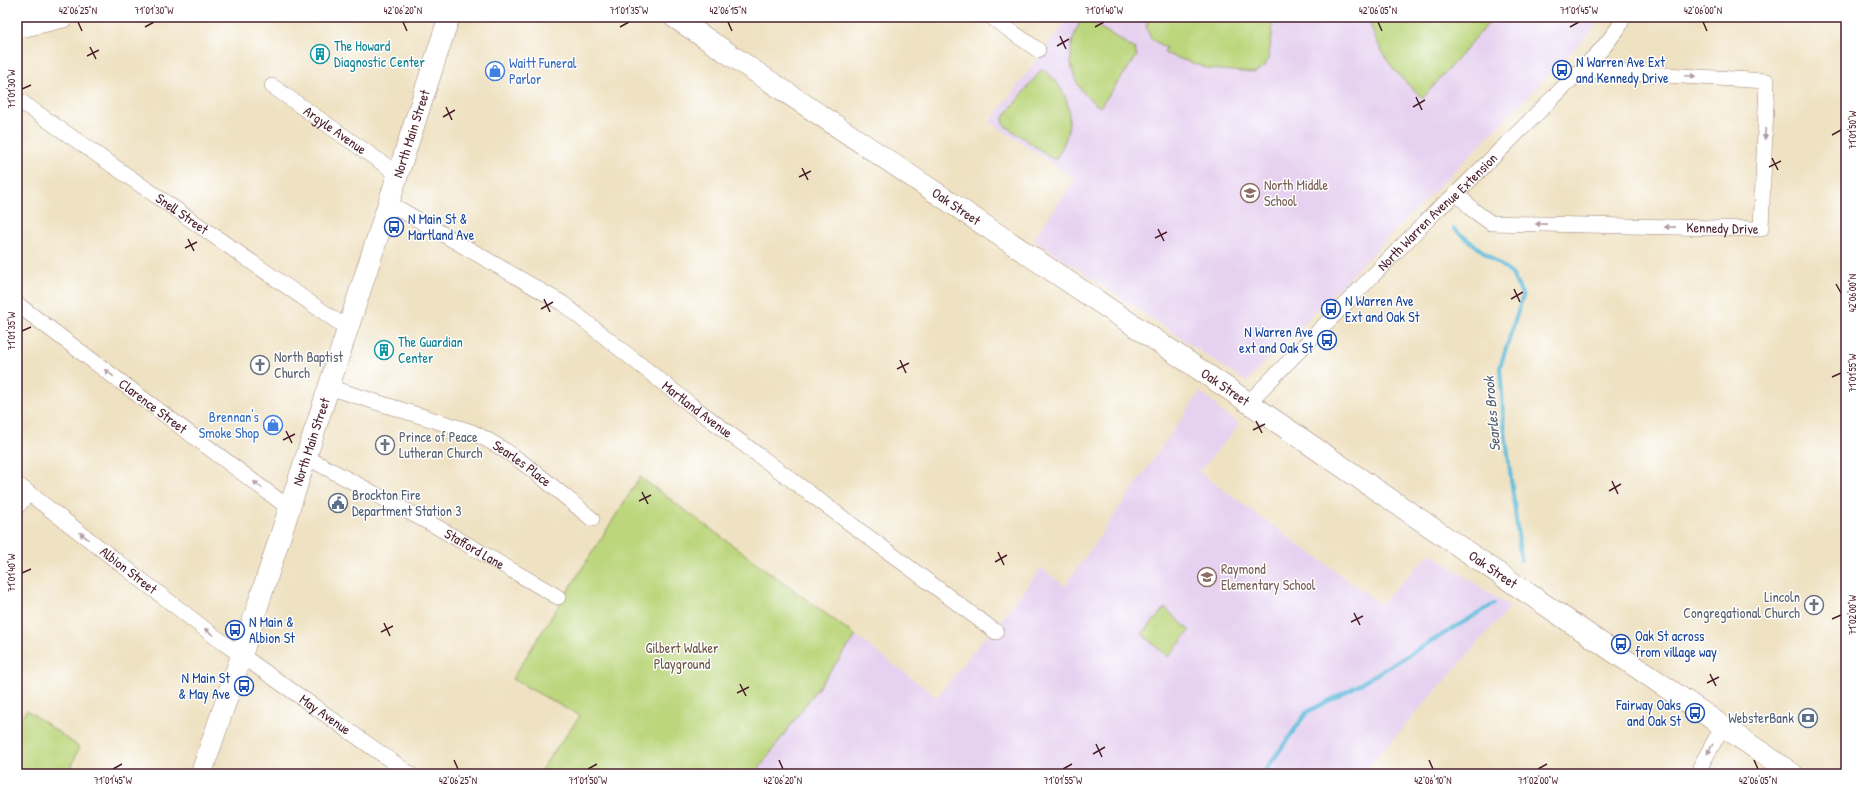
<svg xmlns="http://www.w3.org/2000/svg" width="1863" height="791" font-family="'Patrick Hand',sans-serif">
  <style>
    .built { fill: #e6d2f0 }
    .green { fill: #bbd67c; stroke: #827a54 }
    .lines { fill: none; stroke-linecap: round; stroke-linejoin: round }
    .stream { stroke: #5bbbda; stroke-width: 4 }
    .street-casing { stroke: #9c8076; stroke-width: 16 }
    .secondary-casing { stroke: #9c8076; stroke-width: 22 }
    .street { stroke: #fff; stroke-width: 15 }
    .secondary { stroke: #fff; stroke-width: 21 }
    .oneway { fill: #ae9aa0 }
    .ticks { fill: none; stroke: #4a1f2b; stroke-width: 1.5 }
    .labels { text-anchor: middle; stroke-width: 3; stroke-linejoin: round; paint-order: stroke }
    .culture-label { font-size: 14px; fill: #0d838f; stroke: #fff; text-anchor: start }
    .transit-label { font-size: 14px; fill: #164399; stroke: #fff; text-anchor: start }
    .shop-label { font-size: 14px; fill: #366cbe; stroke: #fff; text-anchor: start }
    .street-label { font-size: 14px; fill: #4a1f2b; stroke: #fff }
    .education-label { font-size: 14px; fill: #785e54; stroke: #fff; text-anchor: start }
    .worship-label { font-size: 14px; fill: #5b616d; stroke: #fff; text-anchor: start }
    .service-label { font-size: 14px; fill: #4e5e75; stroke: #fff; text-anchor: start }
    .park-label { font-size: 14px; fill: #6c5643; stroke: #fff }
    .water-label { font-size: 15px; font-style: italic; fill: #515d71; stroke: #fff }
    .neatline { fill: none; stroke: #4a1f2b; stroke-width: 1.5 }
    .ticks-label { font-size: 10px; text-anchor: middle; fill: #4a1f2b }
  </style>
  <rect width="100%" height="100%" fill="#fff"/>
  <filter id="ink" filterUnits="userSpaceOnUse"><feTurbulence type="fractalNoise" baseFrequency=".025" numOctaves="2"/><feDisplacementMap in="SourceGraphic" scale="8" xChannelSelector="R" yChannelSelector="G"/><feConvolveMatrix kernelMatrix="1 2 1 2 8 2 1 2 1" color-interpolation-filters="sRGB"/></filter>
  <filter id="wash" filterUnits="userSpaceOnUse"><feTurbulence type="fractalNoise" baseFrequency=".012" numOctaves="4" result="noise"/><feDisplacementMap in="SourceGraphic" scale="16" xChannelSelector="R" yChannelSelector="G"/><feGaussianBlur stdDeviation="0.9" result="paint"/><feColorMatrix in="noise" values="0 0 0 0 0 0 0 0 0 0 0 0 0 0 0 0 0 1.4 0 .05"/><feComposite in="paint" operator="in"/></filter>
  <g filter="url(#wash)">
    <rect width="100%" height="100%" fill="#efe2c2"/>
    <path class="built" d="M 1069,17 L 1600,17 L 1594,29 L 1246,382 L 1033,239 L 1076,179 L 990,122 Z
      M 1200,392 L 1217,405 L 1216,408 L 1240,424 L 1199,472 L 1381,604 L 1430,553 L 1510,607 L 1362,774 L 755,774 L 856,636 L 937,697 L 984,638 L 1002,619 L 1041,568 L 1065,586 Z"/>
    <path class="green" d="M 1083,17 L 1135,49 L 1137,56 L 1100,107 C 1067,86 1063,49 1083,17 Z
      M 1149,17 L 1273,17 L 1272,36 L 1268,59 L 1265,66 L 1254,73 L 1209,69 L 1164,53 L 1166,48 L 1151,39 L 1146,27 Z
      M 1368,17 L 1494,17 L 1423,98 C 1394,74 1378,52 1368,17 Z
      M 1042,69 C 1075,92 1076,129 1055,160 L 1004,125 L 1003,118 Z
      M 640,477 L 856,636 L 755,774 L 538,774 L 580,716 L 512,679 Z
      M 1165,608 L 1190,631 L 1168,657 L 1142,634 Z
      M 27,710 L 79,747 L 69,774 L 17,774 L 17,722 Z"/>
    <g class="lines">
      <path class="stream" d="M 1454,229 L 1512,274 L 1523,296 L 1500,367 L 1504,422 L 1521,560
        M 1263,774 L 1307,712 L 1353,688 L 1494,604"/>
    </g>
  </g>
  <g filter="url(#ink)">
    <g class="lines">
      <defs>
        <g id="street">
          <path d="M 991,17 L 1038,50"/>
          <path id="s1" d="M 272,86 L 398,174"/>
          <path id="s2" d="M 17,99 L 348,329"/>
          <path id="s3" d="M 1457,193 L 1473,210 L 1491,223 L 1761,229 L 1767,81 L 1581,70"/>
          <path id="s4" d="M 389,203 L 562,303 L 691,405 L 996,632"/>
          <path id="s5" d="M 17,304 L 289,508"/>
          <path id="s6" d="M 328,387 L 472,432 C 517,453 554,488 592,519"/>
          <path id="s7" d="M 1248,403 L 1439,208 L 1457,193 L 1602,49 L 1619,27 L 1623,17"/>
          <path id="s8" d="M 306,457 L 437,527 L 558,597"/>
          <path id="s9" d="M 17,484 L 214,636 L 410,774"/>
          <path d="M 17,507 L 29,493"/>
          <path d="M 1699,774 L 1700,767 L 1723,726"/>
        </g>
        <g id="secondary">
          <path id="s10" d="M 674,17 L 1227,388 L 1793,774"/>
          <path d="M 17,28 L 63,17"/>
          <path id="s11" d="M 201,774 L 242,654 L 449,17"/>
        </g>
      </defs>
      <use href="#street" class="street-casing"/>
      <use href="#secondary" class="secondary-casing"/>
      <use href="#street" class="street"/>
      <use href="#secondary" class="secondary"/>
    </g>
    <defs><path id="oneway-solid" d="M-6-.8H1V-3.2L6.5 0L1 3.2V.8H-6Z"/></defs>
    <g class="oneway">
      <use href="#oneway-solid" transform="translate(1690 76) rotate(3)"/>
      <use href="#oneway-solid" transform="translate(1765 134) rotate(92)"/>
      <use href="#oneway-solid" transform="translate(1541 224) rotate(-179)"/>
      <use href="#oneway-solid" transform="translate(1670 227) rotate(-179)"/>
      <use href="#oneway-solid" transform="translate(109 373) rotate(-143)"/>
      <use href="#oneway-solid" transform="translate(258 485) rotate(-143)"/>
      <use href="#oneway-solid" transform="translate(84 536) rotate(-142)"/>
      <use href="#oneway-solid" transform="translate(209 632) rotate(-143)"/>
      <use href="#oneway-solid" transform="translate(1710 749) rotate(120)"/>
    </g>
  </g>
  <path class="ticks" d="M 78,22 L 82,31M 403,22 L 407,31M 728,22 L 732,31M 1378,22 L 1382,31M 1703,22 L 1707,31M 145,27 L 154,22M 620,27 L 629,22M 1095,27 L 1104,22M 1570,27 L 1579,22M 1060,36 L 1066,49M 1057,46 L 1069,39M 90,47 L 96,59M 87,56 L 99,50M 22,89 L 31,85M 1416,97 L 1422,110M 446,107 L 452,120M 1413,107 L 1425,100M 443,117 L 455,110M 1832,135 L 1841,130M 1772,158 L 1778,170M 1769,167 L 1781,161M 802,168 L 808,180M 799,177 L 811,171M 1158,229 L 1164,241M 1155,238 L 1167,232M 188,239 L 194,251M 185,248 L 197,242M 1836,284 L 1841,293M 1514,289 L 1520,302M 544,299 L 550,312M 1511,299 L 1523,292M 541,309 L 553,302M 22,331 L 31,327M 900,360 L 906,373M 897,369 L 909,363M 1832,377 L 1841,373M 1256,421 L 1262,433M 1253,430 L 1265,424M 286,431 L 292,443M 283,440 L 295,434M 1612,481 L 1618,494M 1609,491 L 1621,484M 642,492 L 648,504M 639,501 L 651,495M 998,552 L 1004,565M 995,562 L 1007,555M 22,573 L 31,569M 1354,613 L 1360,625M 1832,619 L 1841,615M 1351,622 L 1363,616M 384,623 L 390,636M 381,632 L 393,626M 1710,674 L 1716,686M 1707,683 L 1719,677M 740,684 L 746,696M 737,693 L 749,687M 1096,744 L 1102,757M 1093,754 L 1105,747M 454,760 L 458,769M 779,760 L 783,769M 1429,760 L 1433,769M 1754,760 L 1758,769M 113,769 L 122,764M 588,769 L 597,764M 1063,769 L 1072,764M 1538,769 L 1547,764"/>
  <defs>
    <symbol id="building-ring" viewBox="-11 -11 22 22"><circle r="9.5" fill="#fff" stroke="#0f9aa8" stroke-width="1.5"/><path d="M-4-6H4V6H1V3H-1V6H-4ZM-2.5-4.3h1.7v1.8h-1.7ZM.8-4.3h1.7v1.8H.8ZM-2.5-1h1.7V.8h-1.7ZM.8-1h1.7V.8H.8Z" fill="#0f9aa8"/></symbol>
    <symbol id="bus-ring" viewBox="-11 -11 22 22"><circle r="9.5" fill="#fff" stroke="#1a4fb4" stroke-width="1.5"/><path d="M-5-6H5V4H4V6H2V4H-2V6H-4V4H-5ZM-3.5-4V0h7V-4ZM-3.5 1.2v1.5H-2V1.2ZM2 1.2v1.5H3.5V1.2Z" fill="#1a4fb4"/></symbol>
    <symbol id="shop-ring" viewBox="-11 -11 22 22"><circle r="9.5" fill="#fff" stroke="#3f7fe0" stroke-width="1.5"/><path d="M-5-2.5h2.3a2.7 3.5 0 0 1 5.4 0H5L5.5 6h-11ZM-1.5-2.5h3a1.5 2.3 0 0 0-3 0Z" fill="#3f7fe0"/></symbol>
    <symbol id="school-ring" viewBox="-11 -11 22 22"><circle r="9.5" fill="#fff" stroke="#8d6e63" stroke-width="1.5"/><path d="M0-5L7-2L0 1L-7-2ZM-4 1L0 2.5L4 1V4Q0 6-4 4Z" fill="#8d6e63"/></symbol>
    <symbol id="church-ring" viewBox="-11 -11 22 22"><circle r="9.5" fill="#fff" stroke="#6b7280" stroke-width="1.5"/><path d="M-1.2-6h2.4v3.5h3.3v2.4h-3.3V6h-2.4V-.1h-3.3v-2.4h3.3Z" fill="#6b7280"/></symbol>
    <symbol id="civic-ring" viewBox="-11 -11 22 22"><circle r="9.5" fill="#fff" stroke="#5c6f8a" stroke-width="1.5"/><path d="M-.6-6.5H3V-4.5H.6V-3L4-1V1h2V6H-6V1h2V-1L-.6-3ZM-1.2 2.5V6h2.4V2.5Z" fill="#5c6f8a"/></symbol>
    <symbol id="bank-ring" viewBox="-11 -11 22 22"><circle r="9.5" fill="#fff" stroke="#5c6f8a" stroke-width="1.5"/><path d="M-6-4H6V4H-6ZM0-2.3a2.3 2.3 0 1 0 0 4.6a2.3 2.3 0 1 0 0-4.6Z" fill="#5c6f8a"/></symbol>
  </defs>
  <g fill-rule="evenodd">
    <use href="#building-ring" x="309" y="43" width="22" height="22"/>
    <use href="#bus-ring" x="1551" y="59" width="22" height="22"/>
    <use href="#shop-ring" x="484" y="60" width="22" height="22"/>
    <use href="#school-ring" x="1239" y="182" width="22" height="22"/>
    <use href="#bus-ring" x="383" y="216" width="22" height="22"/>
    <use href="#bus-ring" x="1320" y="298" width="22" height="22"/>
    <use href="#bus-ring" x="1316" y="329" width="22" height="22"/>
    <use href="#building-ring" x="373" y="339" width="22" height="22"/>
    <use href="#church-ring" x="249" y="354" width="22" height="22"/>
    <use href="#shop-ring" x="262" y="414" width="22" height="22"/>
    <use href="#church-ring" x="374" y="434" width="22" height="22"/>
    <use href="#civic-ring" x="327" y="492" width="22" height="22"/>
    <use href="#school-ring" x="1196" y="566" width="22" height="22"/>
    <use href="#church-ring" x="1803" y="594" width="22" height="22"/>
    <use href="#bus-ring" x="224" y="619" width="22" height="22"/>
    <use href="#bus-ring" x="1610" y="633" width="22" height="22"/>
    <use href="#bus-ring" x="233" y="675" width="22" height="22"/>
    <use href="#bus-ring" x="1684" y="702" width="22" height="22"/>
    <use href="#bank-ring" x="1797" y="707" width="22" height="22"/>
  </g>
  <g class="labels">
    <g class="culture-label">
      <text x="334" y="51">The Howard<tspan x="334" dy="16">Diagnostic Center</tspan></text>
      <text x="398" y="347">The Guardian<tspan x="398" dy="16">Center</tspan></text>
    </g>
    <g class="transit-label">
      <text x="1576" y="67">N Warren Ave Ext<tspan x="1576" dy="16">and Kennedy Drive</tspan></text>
      <text x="408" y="224">N Main St &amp;<tspan x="408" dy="16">Martland Ave</tspan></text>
      <text x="1345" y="306">N Warren Ave<tspan x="1345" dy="16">Ext and Oak St</tspan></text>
      <text x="1313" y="337" text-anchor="end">N Warren Ave<tspan x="1313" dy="16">ext and Oak St</tspan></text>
      <text x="249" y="627">N Main &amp;<tspan x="249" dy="16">Albion St</tspan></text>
      <text x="1635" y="641">Oak St across<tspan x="1635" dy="16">from village way</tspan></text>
      <text x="230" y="683" text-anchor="end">N Main St<tspan x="230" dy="16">&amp; May Ave</tspan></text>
      <text x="1681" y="710" text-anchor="end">Fairway Oaks<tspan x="1681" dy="16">and Oak St</tspan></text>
    </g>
    <g class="shop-label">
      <text x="509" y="68">Waitt Funeral<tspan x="509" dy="16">Parlor</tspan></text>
      <text x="259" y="422" text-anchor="end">Brennan's<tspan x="259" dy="16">Smoke Shop</tspan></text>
    </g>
    <g class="street-label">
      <text dy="5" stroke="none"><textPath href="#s1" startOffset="77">Argyle Avenue</textPath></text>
      <text dy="5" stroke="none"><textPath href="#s11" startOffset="674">North Main Street</textPath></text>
      <text dy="5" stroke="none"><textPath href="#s10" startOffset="340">Oak Street</textPath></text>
      <text dy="5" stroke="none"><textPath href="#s7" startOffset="269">North Warren Avenue Extension</textPath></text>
      <text dy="5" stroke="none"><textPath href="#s2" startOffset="201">Snell Street</textPath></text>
      <text dy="5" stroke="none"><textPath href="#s3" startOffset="277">Kennedy Drive</textPath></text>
      <text dy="5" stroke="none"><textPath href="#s10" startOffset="664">Oak Street</textPath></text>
      <text dy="5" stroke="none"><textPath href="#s5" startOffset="170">Clarence Street</textPath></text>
      <text dy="5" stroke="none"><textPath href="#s4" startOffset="372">Martland Avenue</textPath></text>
      <text dy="5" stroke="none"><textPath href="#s11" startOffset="350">North Main Street</textPath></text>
      <text dy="5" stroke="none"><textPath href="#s6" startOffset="210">Searles Place</textPath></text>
      <text dy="5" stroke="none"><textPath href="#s8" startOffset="192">Stafford Lane</textPath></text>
      <text dy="5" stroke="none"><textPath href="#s9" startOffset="141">Albion Street</textPath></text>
      <text dy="5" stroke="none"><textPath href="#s10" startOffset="988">Oak Street</textPath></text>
      <text dy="5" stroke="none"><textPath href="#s9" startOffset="385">May Avenue</textPath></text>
    </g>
    <g class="education-label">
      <text x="1264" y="190">North Middle<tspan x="1264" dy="16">School</tspan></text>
      <text x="1221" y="574">Raymond<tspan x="1221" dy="16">Elementary School</tspan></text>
    </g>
    <g class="worship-label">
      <text x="274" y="362">North Baptist<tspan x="274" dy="16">Church</tspan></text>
      <text x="399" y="442">Prince of Peace<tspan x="399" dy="16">Lutheran Church</tspan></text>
      <text x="1800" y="602" text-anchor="end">Lincoln<tspan x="1800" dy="16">Congregational Church</tspan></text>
    </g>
    <g class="service-label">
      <text x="352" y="500">Brockton Fire<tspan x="352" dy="16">Department Station 3</tspan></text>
      <text x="1794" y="723" text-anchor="end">WebsterBank</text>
    </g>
    <g class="park-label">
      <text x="682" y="653">Gilbert Walker<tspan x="682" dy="16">Playground</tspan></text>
    </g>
    <g class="water-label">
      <text transform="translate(1492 414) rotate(-95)" y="5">Searles Brook</text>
    </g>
  </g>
  <rect width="1863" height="791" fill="none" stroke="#fff" stroke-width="44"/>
  <rect x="22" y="22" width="1819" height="747" class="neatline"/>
  <g class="ticks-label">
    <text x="78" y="14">42°06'25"N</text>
    <text x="154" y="14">71°01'30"W</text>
    <text x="403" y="14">42°06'20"N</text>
    <text x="629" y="14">71°01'35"W</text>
    <text x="728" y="14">42°06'15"N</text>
    <text x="1104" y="14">71°01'40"W</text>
    <text x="1378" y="14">42°06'05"N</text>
    <text x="1579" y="14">71°01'45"W</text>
    <text x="1703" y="14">42°06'00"N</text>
    <text transform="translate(11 89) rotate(-90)" y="4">71°01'30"W</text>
    <text transform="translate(1852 130) rotate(-90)" y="4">71°01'50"W</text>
    <text transform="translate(1852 293) rotate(-90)" y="4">42°06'00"N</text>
    <text transform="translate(11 331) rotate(-90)" y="4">71°01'35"W</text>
    <text transform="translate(1852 373) rotate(-90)" y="4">71°01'55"W</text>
    <text transform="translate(11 573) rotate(-90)" y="4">71°01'40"W</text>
    <text transform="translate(1852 615) rotate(-90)" y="4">71°02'00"W</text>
    <text x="113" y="784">71°01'45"W</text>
    <text x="458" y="784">42°06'25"N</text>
    <text x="588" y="784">71°01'50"W</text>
    <text x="783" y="784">42°06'20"N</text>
    <text x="1063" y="784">71°01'55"W</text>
    <text x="1433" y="784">42°06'10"N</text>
    <text x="1538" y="784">71°02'00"W</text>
    <text x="1758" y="784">42°06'05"N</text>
  </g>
</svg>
